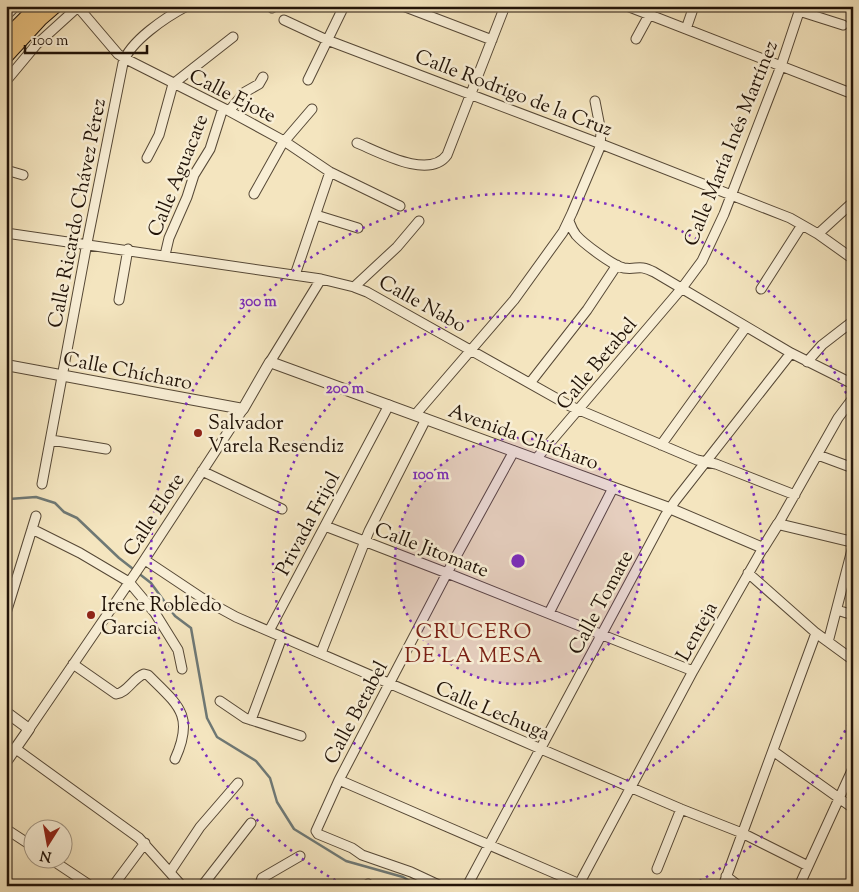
<svg xmlns="http://www.w3.org/2000/svg" width="859" height="892" font-family="'Sorts Mill Goudy',serif">
  <style>
    .lines { fill: none; stroke-linecap: round; stroke-linejoin: round }
    .stream { stroke: #6e7875; stroke-width: 2.5 }
    .minor-casing { stroke: #564836; stroke-width: 11 }
    .tertiary-casing { stroke: #564836; stroke-width: 12 }
    .primary-casing { stroke: #211308; stroke-width: 16 }
    .minor { stroke: #f8eed5; stroke-width: 9 }
    .tertiary { stroke: #f8eed5; stroke-width: 10 }
    .primary { stroke: #eac280; stroke-width: 14 }
    .ring { fill: none; stroke: #7b2cbf; stroke-width: 2.5; stroke-dasharray: 2.5 5 }
    .poi-dot { fill: #8f2418; stroke: #f8eed5; stroke-width: 2 }
    .labels { text-anchor: middle; stroke-width: 5; stroke-linejoin: round; paint-order: stroke }
    .street-label { font-size: 20px; fill: #211308; stroke: #f8eed5 }
    .poi-label { font-size: 20px; fill: #211308; stroke: #f8eed5; text-anchor: start }
    .neighbourhood-label { font-size: 21px; letter-spacing: 1px; fill: #7a1f14; stroke: #f8eed5 }
    .centre { fill: #7b2cbf; stroke: #f8eed5; stroke-width: 2.5 }
    .ring-label { font-size: 15px; text-anchor: middle; font-weight: bold; fill: #7b2cbf; stroke: #f8eed5; stroke-width: 5; stroke-linejoin: round; paint-order: stroke }
  </style>
  <rect width="100%" height="100%" fill="#f4e5bf"/>
  <filter id="stains"><feTurbulence type="fractalNoise" baseFrequency=".004" numOctaves="4"/><feColorMatrix values="0 0 0 0 .2 0 0 0 0 .09 0 0 0 0 .02 0 0 0 .5 -.17"/></filter>
  <radialGradient id="worn" r=".72"><stop offset=".6" stop-color="#630" stop-opacity="0"/><stop offset="1" stop-color="#630" stop-opacity=".3"/></radialGradient>
  <g class="lines">
    <path class="stream" d="M 6,496 L 9,499 L 36,497 L 55,503 L 64,512 L 77,518 L 119,558 L 151,583 L 175,616 L 191,628 L 207,718 L 217,737 L 256,761 L 270,778 L 277,802 L 294,829 L 346,861 L 403,877 L 418,886"/>
    <defs>
      <path id="minor" d="M 403,6 L 492,40
        M 627,6 L 853,94
        M 78,7 L 118,54 L 124,58 L 229,111 L 284,141 L 330,172 L 400,206
        M 272,8 L 273,6
        M 799,11 L 843,25
        M 284,20 L 327,40 L 601,144 L 790,218 L 818,234 L 853,259
        M 686,29 L 694,6
        M 636,39 L 654,6
        M 308,80 L 344,6
        M 6,81 L 36,45 L 79,6
        M 229,111 L 245,92 L 259,84 L 263,77
        M 357,143 C 379,152 429,180 447,155 L 505,6
        M 147,158 L 159,135 L 173,84 L 233,37
        M 6,170 L 23,175
        M 254,194 L 282,144 L 312,109
        M 316,215 L 358,228
        M 569,221 C 571,226 572,230 576,235 C 583,243 613,266 624,268 C 638,270 638,264 654,272 L 791,353 L 853,384
        M 6,233 L 321,279 L 354,287 L 367,292 L 570,406 L 697,460 L 716,464 L 795,495
        M 818,234 L 853,202
        M 165,255 L 169,238 L 187,197 L 194,175 L 210,149 L 223,108
        M 295,275 L 330,172
        M 354,287 L 397,247 L 419,221
        M 761,289 L 802,225
        M 119,300 L 128,249
        M 270,362 L 321,279
        M 807,362 L 822,345 L 853,321
        M 530,383 L 587,310 L 617,265
        M 415,415 L 514,300 L 563,232 L 572,213 L 600,147 L 601,132 L 595,101
        M 51,440 L 106,449
        M 661,445 L 746,327
        M 818,455 L 853,468
        M 536,459 L 682,288 L 702,261 L 724,214 L 781,66 L 801,6
        M 202,471 L 282,509
        M 42,484 L 87,243 L 123,63 C 130,41 166,17 187,6
        M 778,524 L 838,418 L 853,398
        M 325,526 L 447,573 L 693,671
        M 32,529 L 80,553 L 129,582 L 155,613 L 178,650 L 182,669
        M 145,560 L 205,600 L 236,617 L 541,749 L 681,809 L 742,833 L 808,866
        M 748,573 L 816,633 L 853,660
        M 837,610 L 853,615
        M 6,613 L 36,516
        M 549,613 L 613,488
        M 269,631 L 389,405
        M 828,642 L 853,546
        M 321,653 L 369,531 L 426,419
        M 73,664 L 116,694 C 127,693 133,678 144,674 L 148,675 C 178,705 195,715 175,759
        M 220,701 L 245,718 L 301,736
        M 251,720 L 282,637
        M 29,729 L 141,565 L 243,409
        M 16,749 L 139,838 L 182,886
        M 773,751 L 853,808
        M 339,780 L 582,885
        M 6,829 L 32,846
        M 52,860 L 91,886
        M 657,869 L 681,809
        M 170,872 L 200,827 L 238,783
        M 726,876 L 739,886
        M 113,886 L 145,843
        M 202,886 L 251,823
        M 259,886 L 262,878 L 300,856
        M 365,886 L 368,884
        M 441,886 L 411,872 L 362,855 L 352,848 L 318,834 L 316,831 L 339,780 L 447,573 L 514,451
        M 467,886 L 665,516 L 675,501 L 791,353
        M 578,886 L 693,671 L 763,548
        M 723,886 L 816,633
        M 799,886 L 853,768"/>
      <path id="tertiary" d="M 6,15 L 15,6
        M 6,365 L 243,409 L 270,362 L 669,508 L 763,548 L 778,524 L 853,542
        M 6,712 L 29,729 L 6,762"/>
      <path id="primary" d="M 6,38 L 38,6
        M 6,56 L 40,19 L 55,6"/>
    </defs>
    <use href="#minor" class="minor-casing"/>
    <use href="#tertiary" class="tertiary-casing"/>
    <use href="#primary" class="primary-casing"/>
    <use href="#minor" class="minor"/>
    <use href="#tertiary" class="tertiary"/>
    <use href="#primary" class="primary"/>
  </g>
  <circle cx="518" cy="561" r="123" fill="#7b2cbf" fill-opacity=".12"/>
  <g class="ring">
    <circle cx="518" cy="561" r="123"/>
    <circle cx="518" cy="561" r="245"/>
    <path d="M852 717A368 368 0 0 1 694 884M342 884A368 368 0 1 1 852 405"/>
  </g>
  <g class="poi-dot">
    <circle cx="198" cy="433" r="5"/>
    <circle cx="91" cy="615" r="5"/>
  </g>
  <g class="labels">
    <g class="street-label">
      <text transform="translate(514 92) rotate(21)" y="7">Calle Rodrigo de la Cruz</text>
      <text transform="translate(233 95) rotate(27)" y="7">Calle Ejote</text>
      <text transform="translate(730 143) rotate(-68)" y="7">Calle María Inés Martínez</text>
      <text transform="translate(177 175) rotate(-68)" y="7">Calle Aguacate</text>
      <text transform="translate(76 213) rotate(-79)" y="7">Calle Ricardo Chávez Pérez</text>
      <text transform="translate(423 303) rotate(29)" y="7">Calle Nabo</text>
      <text transform="translate(596 363) rotate(-50)" y="7">Calle Betabel</text>
      <text transform="translate(128 370) rotate(11)" y="7">Calle Chícharo</text>
      <text transform="translate(524 436) rotate(20)" y="7">Avenida Chícharo</text>
      <text transform="translate(153 514) rotate(-57)" y="7">Calle Elote</text>
      <text transform="translate(307 523) rotate(-62)" y="7">Privada Frijol</text>
      <text transform="translate(432 549) rotate(21)" y="7">Calle Jitomate</text>
      <text transform="translate(600 602) rotate(-62)" y="7">Calle Tomate</text>
      <text transform="translate(696 631) rotate(-61)" y="7">Lenteja</text>
      <text transform="translate(493 710) rotate(23)" y="7">Calle Lechuga</text>
      <text transform="translate(355 712) rotate(-62)" y="7">Calle Betabel</text>
    </g>
    <g class="poi-label">
      <text x="208" y="429">Salvador<tspan x="208" dy="23">Varela Resendiz</tspan></text>
      <text x="101" y="611">Irene Robledo<tspan x="101" dy="23">Garcia</tspan></text>
    </g>
    <g class="neighbourhood-label">
      <text x="474" y="638">CRUCERO<tspan x="474" dy="24">DE LA MESA</tspan></text>
    </g>
  </g>
  <circle cx="518" cy="561" r="8" class="centre"/>
  <g class="ring-label">
    <text x="258" y="306">300 m</text>
    <text x="345" y="393">200 m</text>
    <text x="431" y="479">100 m</text>
  </g>
  <rect width="859" height="892" fill="none" stroke="#f4e5bf" stroke-width="25"/>
  <rect x="8" y="8" width="844" height="877" fill="none" stroke="#211308" stroke-width="2.5"/>
  <rect x="12" y="12" width="834" height="867" fill="none" stroke="#211308"/>
  <g transform="translate(48 844) rotate(191)"><circle r="24" fill="#f8eed5" stroke="#a29683"/>
  <path d="M0-4L9 19L0 12L-9 19Z" fill="#8f2418"/>
  <text y="-8" font-size="14" font-weight="bold" text-anchor="middle" fill="#211308">N</text>
  </g>
  <path d="M25 45v8h122v-8" fill="none" stroke="#211308" stroke-width="2.5"/>
  <text x="32" y="45" font-size="15" fill="#211308" stroke="#f8eed5" stroke-width="4" paint-order="stroke">100 m</text>
  <rect width="100%" height="100%" filter="url(#stains)"/>
  <rect width="100%" height="100%" fill="url(#worn)"/>
</svg>
